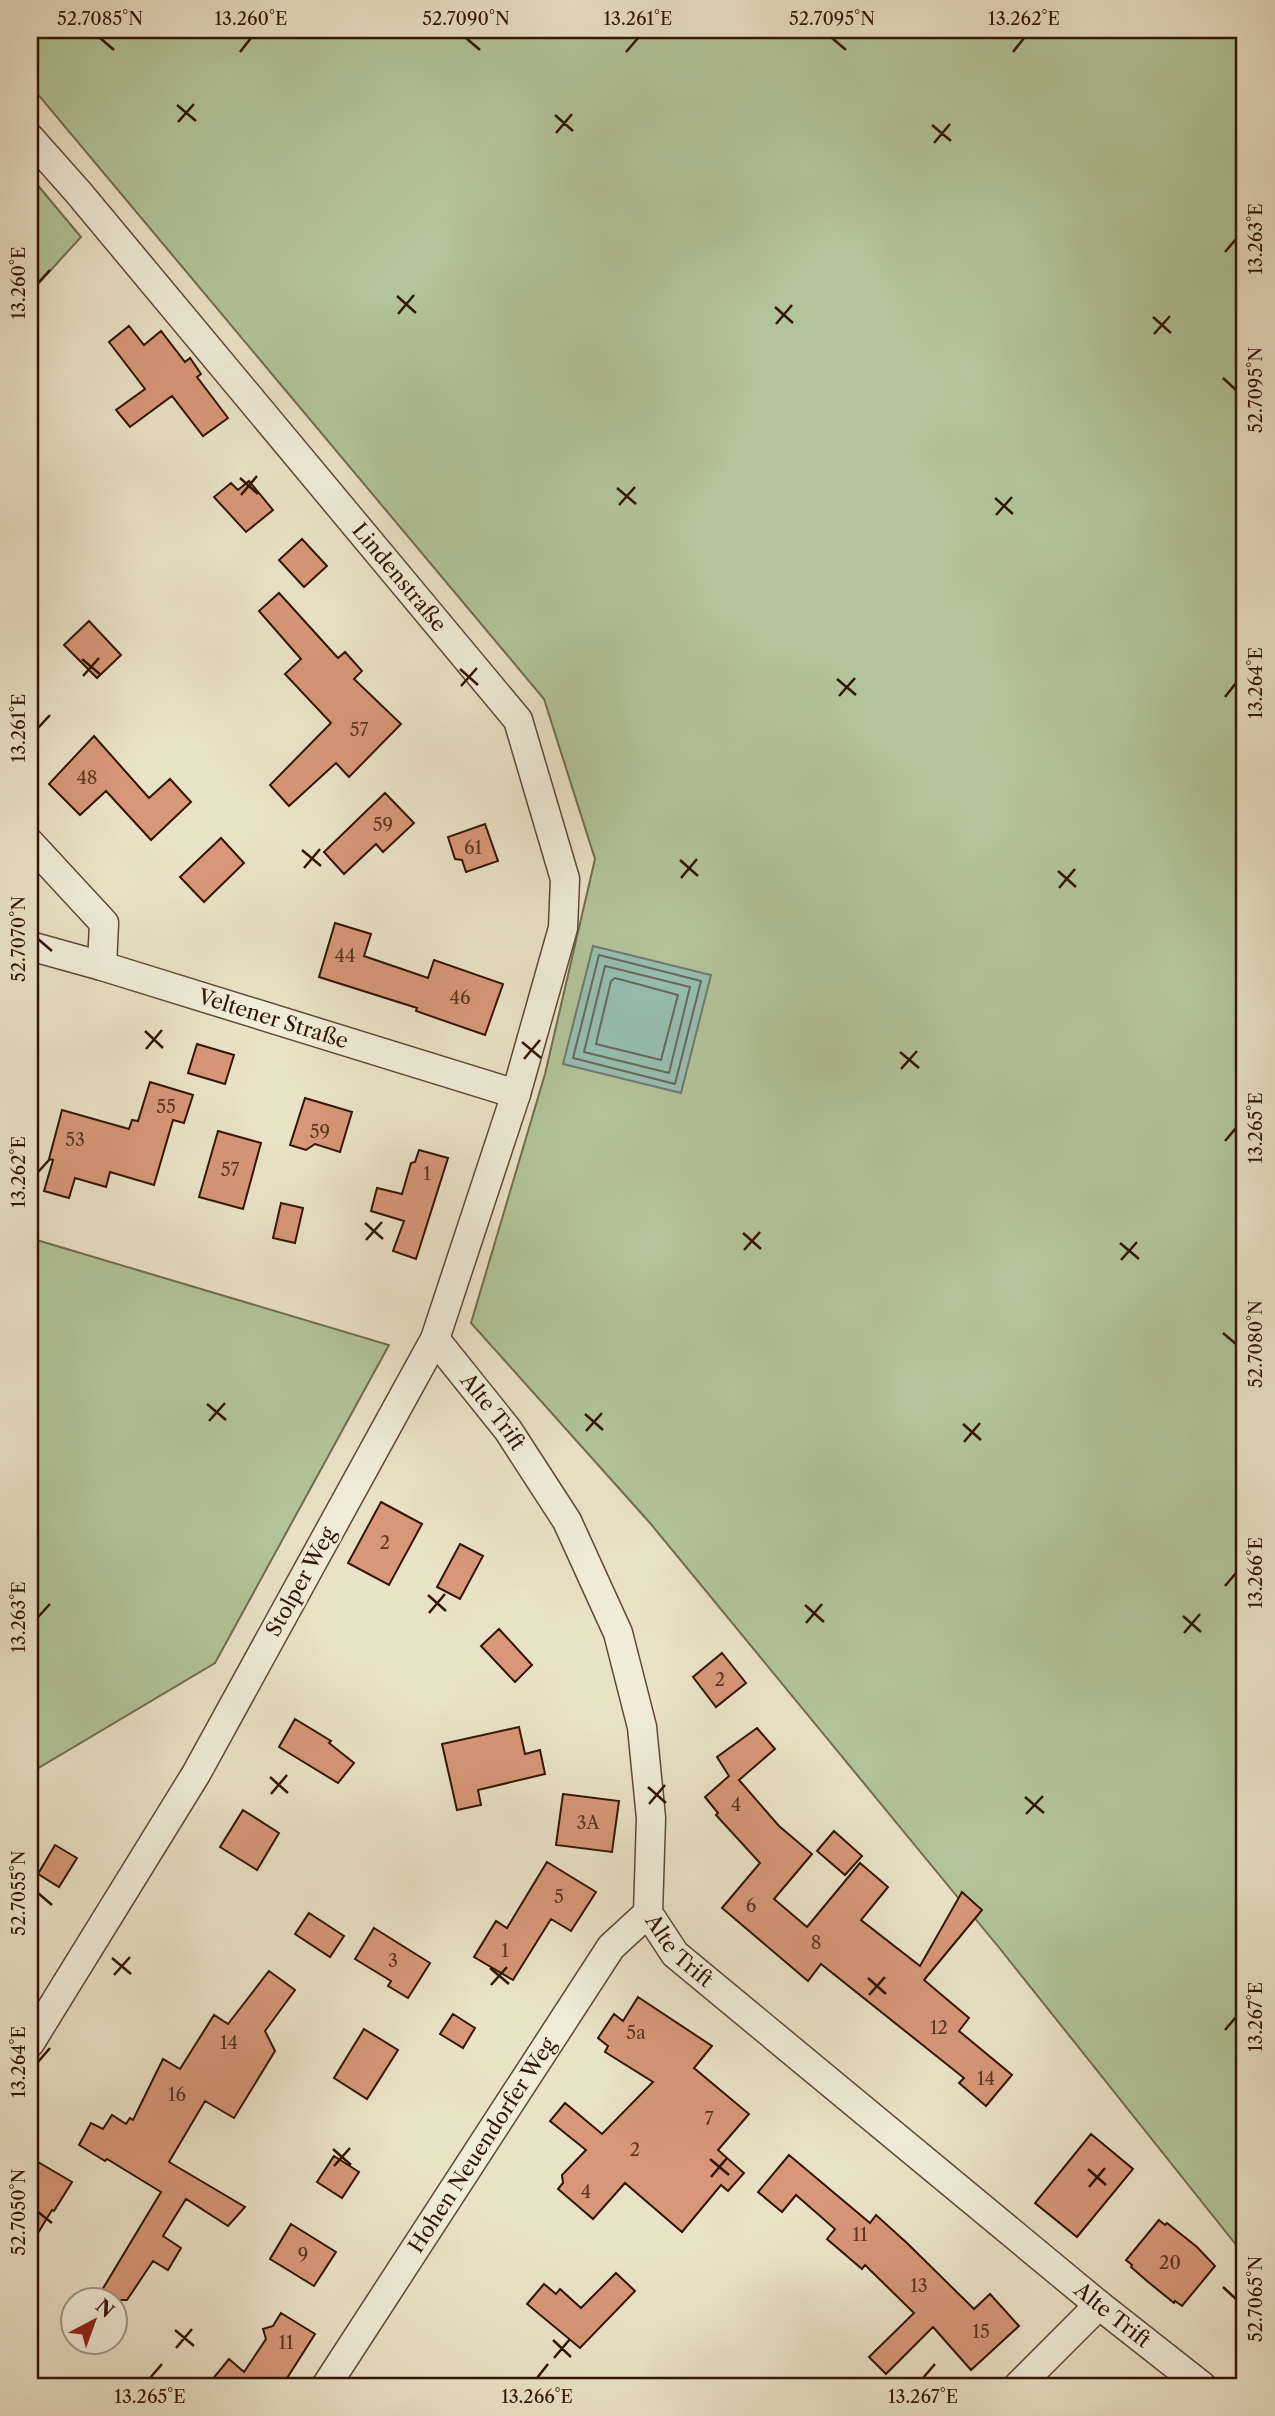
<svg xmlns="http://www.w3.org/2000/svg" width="1275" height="2416" font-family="'Libre Caslon Text',serif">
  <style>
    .green { fill: #b2c499; stroke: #726c4e; stroke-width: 2 }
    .water { fill: #98beb2; stroke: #6f7a6c; stroke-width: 2 }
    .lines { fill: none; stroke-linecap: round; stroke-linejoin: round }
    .shore { stroke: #656a5b; stroke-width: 2 }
    .building { fill: #d79778; stroke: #321504; stroke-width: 2 }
    .minor-casing { stroke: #604834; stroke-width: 31 }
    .minor { stroke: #f1ecda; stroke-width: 28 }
    .ticks { fill: none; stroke: #321504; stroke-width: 2.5 }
    .labels { text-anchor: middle; stroke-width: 5; stroke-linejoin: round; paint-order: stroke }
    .number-label { font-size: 18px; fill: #5b3621 }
    .street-label { font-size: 21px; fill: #321504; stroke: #f1ecda }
    .neatline { fill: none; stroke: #321504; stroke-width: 2.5 }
    .ticks-label { font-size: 18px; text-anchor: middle; fill: #321504 }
  </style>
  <rect width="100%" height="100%" fill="#eae2c6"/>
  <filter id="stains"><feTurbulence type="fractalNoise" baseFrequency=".00286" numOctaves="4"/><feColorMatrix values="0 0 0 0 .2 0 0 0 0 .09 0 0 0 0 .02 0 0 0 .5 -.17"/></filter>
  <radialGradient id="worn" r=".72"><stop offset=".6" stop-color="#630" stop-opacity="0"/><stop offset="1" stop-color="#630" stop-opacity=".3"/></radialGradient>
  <path class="green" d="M 30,30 L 1245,30 L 1245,2256 L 1001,1950 L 650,1523 L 471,1323 L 545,1074 L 595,859 L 544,699 L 30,85 Z
    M 30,176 L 81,237 L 30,293 Z
    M 30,1238 L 389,1345 L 215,1663 L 30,1773 Z"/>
  <path class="water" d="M 593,946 L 711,975 L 681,1093 L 563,1064 Z"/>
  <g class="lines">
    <path class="shore" d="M 599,955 L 701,981 L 675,1084 L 573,1058 Z
      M 605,966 L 690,987 L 669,1073 L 584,1052 Z
      M 615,978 L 678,995 L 661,1060 L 596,1044 L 611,981 Z"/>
  </g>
  <path class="building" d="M 129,326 L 144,345 L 161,331 L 185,362 L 190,358 L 201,374 L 197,377 L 228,418 L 203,436 L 172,396 L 130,427 L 116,410 L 145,389 L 109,342 Z
    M 249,481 L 273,510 L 246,532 L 214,497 L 231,483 L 238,490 Z
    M 302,539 L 327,566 L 304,587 L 279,560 Z
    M 279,593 L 338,658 L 345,652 L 362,671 L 354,679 L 401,724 L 349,777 L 336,763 L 289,806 L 270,785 L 331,723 L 285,674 L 301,659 L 259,611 Z
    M 89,621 L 121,655 L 97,678 L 64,645 Z
    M 94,736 L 149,798 L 170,779 L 191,802 L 151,840 L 106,791 L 80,815 L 49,784 Z
    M 385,793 L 414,823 L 383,852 L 376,844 L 344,874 L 324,852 Z
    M 485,824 L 498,861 L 466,872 L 462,860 L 455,859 L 448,837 Z
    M 221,838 L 244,863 L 204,902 L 180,877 Z
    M 335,923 L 371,934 L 364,956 L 428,978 L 434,960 L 503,984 L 485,1035 L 416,1011 L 417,1008 L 319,977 Z
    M 197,1044 L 234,1055 L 225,1084 L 188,1073 Z
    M 150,1082 L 193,1095 L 184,1123 L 173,1120 L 154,1185 L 110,1172 L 106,1187 L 75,1178 L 69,1198 L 44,1191 L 53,1160 L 49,1159 L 62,1110 L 129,1129 L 132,1120 L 138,1121 Z
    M 305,1098 L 352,1112 L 340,1152 L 315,1144 L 306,1150 L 290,1145 Z
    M 218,1131 L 261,1143 L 243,1209 L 199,1197 Z
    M 419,1150 L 448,1158 L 416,1259 L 393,1251 L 404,1221 L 371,1211 L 377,1188 L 402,1194 L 411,1163 L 415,1162 Z
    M 281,1203 L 303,1208 L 295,1243 L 273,1238 Z
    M 381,1502 L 422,1524 L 389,1585 L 348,1563 Z
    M 460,1544 L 483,1556 L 460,1599 L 437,1587 Z
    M 499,1629 L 532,1665 L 515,1682 L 481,1646 Z
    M 722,1653 L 746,1683 L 716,1707 L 693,1677 Z
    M 295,1719 L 331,1741 L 329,1743 L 354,1763 L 338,1783 L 279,1747 Z
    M 519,1727 L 525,1754 L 540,1750 L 545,1774 L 478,1790 L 481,1805 L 457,1810 L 442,1744 Z
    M 757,1728 L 775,1749 L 739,1780 L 779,1826 L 812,1854 L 774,1899 L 807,1927 L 860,1863 L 888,1887 L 861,1920 L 920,1966 L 962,1892 L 982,1910 L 924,1980 L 969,2018 L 959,2031 L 1012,2075 L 986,2106 L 959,2083 L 964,2078 L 821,1964 L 808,1981 L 722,1908 L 760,1863 L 716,1815 L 718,1813 L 705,1797 L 729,1776 L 717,1757 Z
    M 563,1794 L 619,1801 L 612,1852 L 556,1845 Z
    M 243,1810 L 279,1833 L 257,1870 L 220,1847 Z
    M 834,1831 L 862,1856 L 845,1875 L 817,1851 Z
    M 55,1845 L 77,1858 L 59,1887 L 38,1874 Z
    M 547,1862 L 596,1892 L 571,1931 L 551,1919 L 513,1980 L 474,1957 L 496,1921 L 507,1928 Z
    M 309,1913 L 344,1936 L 330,1957 L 295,1934 Z
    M 374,1928 L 430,1963 L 408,1998 L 388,1986 L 391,1981 L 355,1959 Z
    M 269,1971 L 295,1990 L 265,2031 L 275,2051 L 234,2118 L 205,2101 L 169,2162 L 245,2207 L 228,2226 L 186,2199 L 163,2236 L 181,2248 L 168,2270 L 153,2261 L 127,2300 L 96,2300 L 161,2192 L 107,2159 L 105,2161 L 79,2145 L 91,2123 L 103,2129 L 112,2115 L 126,2124 L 130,2118 L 133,2120 L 163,2059 L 180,2069 L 214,2015 L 228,2024 Z
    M 638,1997 L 712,2046 L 694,2068 L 749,2114 L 718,2150 L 744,2173 L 728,2191 L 721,2185 L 682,2232 L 625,2183 L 593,2219 L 558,2189 L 563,2183 L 562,2175 L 586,2150 L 550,2121 L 565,2103 L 602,2134 L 653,2082 L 605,2052 L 608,2046 L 598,2038 L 614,2014 L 623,2021 Z
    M 453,2014 L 475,2028 L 463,2048 L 440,2034 Z
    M 364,2029 L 398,2050 L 367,2099 L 334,2078 Z
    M 1091,2134 L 1133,2169 L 1077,2237 L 1035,2203 Z
    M 789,2155 L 870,2223 L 876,2215 L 908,2244 L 974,2309 L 990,2294 L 1019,2326 L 971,2370 L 933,2327 L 886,2374 L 869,2357 L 914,2313 L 865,2265 L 862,2269 L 827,2239 L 835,2229 L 796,2195 L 782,2212 L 758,2192 Z
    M 334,2156 L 359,2172 L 342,2198 L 317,2182 Z
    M 38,2162 L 72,2182 L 54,2211 L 52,2210 L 30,2246 L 30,2176 Z
    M 1159,2220 L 1165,2225 L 1167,2223 L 1197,2247 L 1215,2266 L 1182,2306 L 1175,2301 L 1174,2303 L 1147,2281 L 1131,2267 L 1132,2265 L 1126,2260 Z
    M 291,2224 L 336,2252 L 314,2286 L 270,2259 Z
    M 616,2273 L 635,2291 L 580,2348 L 527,2304 L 544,2284 L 556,2294 L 560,2289 L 581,2308 Z
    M 281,2313 L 315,2334 L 282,2386 L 207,2386 L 229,2359 L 244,2372 L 266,2339 L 263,2329 L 273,2326 Z"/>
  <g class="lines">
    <defs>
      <g id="minor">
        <path id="s1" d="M 30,138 L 78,192 L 518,720 L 565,879 L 563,928 L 516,1094 L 435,1339 L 196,1774 L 30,2043"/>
        <path d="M 30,843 L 104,923 L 102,966"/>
        <path id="s2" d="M 30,946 L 102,966 L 516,1094"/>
        <path id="s3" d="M 435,1339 L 508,1430 L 567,1521 L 618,1633 L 642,1727 L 651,1818 L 648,1913 L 675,1954 L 1099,2305 L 1202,2386"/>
        <path id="s4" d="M 326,2386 L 611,1947 L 648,1913"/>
        <path d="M 1018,2386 L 1099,2305"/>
      </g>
    </defs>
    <use href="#minor" class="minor-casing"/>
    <use href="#minor" class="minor"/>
  </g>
  <path class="ticks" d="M 100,38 L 114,50M 466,38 L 480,50M 832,38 L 846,50M 240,52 L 251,38M 626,52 L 638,38M 1013,52 L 1024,38M 177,105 L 196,121M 555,115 L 573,131M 178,122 L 194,104M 932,125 L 951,141M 556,133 L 572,114M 934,143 L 950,124M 1225,252 L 1236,239M 38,283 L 50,270M 397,296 L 416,313M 775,307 L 793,323M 398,314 L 414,295M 1153,317 L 1171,333M 776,324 L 792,305M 1154,334 L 1170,316M 1223,378 L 1236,390M 240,478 L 258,494M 617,488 L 636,504M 241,495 L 257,476M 995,498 L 1013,514M 619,505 L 635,487M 996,515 L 1012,497M 82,659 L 101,675M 460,669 L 478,685M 83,676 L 99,658M 837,679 L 856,695M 461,686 L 477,668M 839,696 L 855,678M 1225,697 L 1236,683M 38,728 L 50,715M 302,850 L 321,866M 680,860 L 698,876M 304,868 L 320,849M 1058,871 L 1076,887M 681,878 L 697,859M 1059,888 L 1075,869M 38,939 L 52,951M 145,1031 L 163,1048M 522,1042 L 541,1058M 146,1049 L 162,1030M 900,1052 L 919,1068M 524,1059 L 540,1040M 901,1069 L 917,1051M 1225,1141 L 1236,1128M 38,1172 L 50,1159M 365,1223 L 383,1239M 743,1233 L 761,1249M 366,1240 L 382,1222M 1120,1243 L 1139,1259M 744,1250 L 760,1232M 1121,1260 L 1137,1242M 1223,1333 L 1236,1344M 207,1404 L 226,1420M 585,1414 L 603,1430M 209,1421 L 225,1403M 963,1424 L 981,1440M 586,1431 L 602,1413M 964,1442 L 980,1423M 1225,1586 L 1236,1573M 428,1595 L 446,1611M 805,1605 L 824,1622M 429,1613 L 445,1594M 1183,1616 L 1201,1632M 38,1617 L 50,1604M 806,1623 L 822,1604M 1184,1633 L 1200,1614M 270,1777 L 288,1793M 648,1787 L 666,1803M 271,1794 L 287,1775M 1025,1797 L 1044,1813M 649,1804 L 665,1785M 1026,1814 L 1043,1796M 38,1893 L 52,1905M 112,1958 L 131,1974M 490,1968 L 509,1984M 114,1975 L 130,1957M 868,1978 L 886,1994M 491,1985 L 507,1967M 869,1995 L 885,1977M 1225,2030 L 1236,2017M 38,2062 L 50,2048M 333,2149 L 351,2165M 710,2159 L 729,2175M 334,2166 L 350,2148M 1088,2169 L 1106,2185M 711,2177 L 727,2158M 1089,2187 L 1105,2168M 38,2212 L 52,2223M 1223,2287 L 1236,2299M 175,2330 L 194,2346M 553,2340 L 571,2357M 176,2348 L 192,2329M 554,2358 L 570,2339M 150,2378 L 162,2364M 537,2378 L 548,2364M 923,2378 L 935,2364"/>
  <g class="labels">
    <g class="number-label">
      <text x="359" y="736">57</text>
      <text x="87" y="784">48</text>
      <text x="383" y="831">59</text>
      <text x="473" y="854">61</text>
      <text x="345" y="962">44</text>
      <text x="460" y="1004">46</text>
      <text x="166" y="1113">55</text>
      <text x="320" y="1138">59</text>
      <text x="75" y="1146">53</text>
      <text x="230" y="1176">57</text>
      <text x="427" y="1180">1</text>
      <text x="385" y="1549">2</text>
      <text x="720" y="1686">2</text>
      <text x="736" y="1811">4</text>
      <text x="588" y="1829">3A</text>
      <text x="559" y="1903">5</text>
      <text x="751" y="1912">6</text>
      <text x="816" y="1949">8</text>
      <text x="505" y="1957">1</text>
      <text x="393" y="1967">3</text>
      <text x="939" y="2034">12</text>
      <text x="636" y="2039">5a</text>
      <text x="229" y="2049">14</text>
      <text x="986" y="2085">14</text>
      <text x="177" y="2101">16</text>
      <text x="709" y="2125">7</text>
      <text x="635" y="2156">2</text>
      <text x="586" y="2198">4</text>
      <text x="860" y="2241">11</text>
      <text x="303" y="2261">9</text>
      <text x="1170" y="2269">20</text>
      <text x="919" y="2292">13</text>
      <text x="981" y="2338">15</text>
      <text x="286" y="2349">11</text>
    </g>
    <g class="street-label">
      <text dy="7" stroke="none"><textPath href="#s1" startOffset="574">Lindenstraße</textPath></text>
      <text dy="7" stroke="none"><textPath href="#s2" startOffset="254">Veltener Straße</textPath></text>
      <text dy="7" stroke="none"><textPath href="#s3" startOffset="93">Alte Trift</textPath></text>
      <text transform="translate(301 1582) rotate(-61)" y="7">Stolper Weg</text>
      <text dy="7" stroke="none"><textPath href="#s3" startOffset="681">Alte Trift</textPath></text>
      <text dy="7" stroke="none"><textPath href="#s4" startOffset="287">Hohen Neuendorfer Weg</textPath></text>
      <text dy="7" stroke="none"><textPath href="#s3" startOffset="1248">Alte Trift</textPath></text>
    </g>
  </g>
  <rect width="1275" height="2416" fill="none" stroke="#eae2c6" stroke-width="77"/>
  <g transform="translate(94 2321) rotate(41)"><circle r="33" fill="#f1ecda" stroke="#a59684" stroke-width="2"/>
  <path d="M0-5L12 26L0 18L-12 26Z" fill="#8f2418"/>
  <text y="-10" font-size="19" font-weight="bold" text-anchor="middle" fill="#321504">N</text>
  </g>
  <rect x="38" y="38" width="1198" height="2340" class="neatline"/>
  <g class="ticks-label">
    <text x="100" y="25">52.7085°N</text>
    <text x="251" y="25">13.260°E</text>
    <text x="466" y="25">52.7090°N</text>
    <text x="638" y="25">13.261°E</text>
    <text x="832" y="25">52.7095°N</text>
    <text x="1024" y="25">13.262°E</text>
    <text transform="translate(1256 239) rotate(-90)" y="6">13.263°E</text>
    <text transform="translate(19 283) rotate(-90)" y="6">13.260°E</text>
    <text transform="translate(1256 390) rotate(-90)" y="6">52.7095°N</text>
    <text transform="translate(1256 683) rotate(-90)" y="6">13.264°E</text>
    <text transform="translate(19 728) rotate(-90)" y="6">13.261°E</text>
    <text transform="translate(19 939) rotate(-90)" y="6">52.7070°N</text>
    <text transform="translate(1256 1128) rotate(-90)" y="6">13.265°E</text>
    <text transform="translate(19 1172) rotate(-90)" y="6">13.262°E</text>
    <text transform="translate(1256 1344) rotate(-90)" y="6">52.7080°N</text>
    <text transform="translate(1256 1573) rotate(-90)" y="6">13.266°E</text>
    <text transform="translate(19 1617) rotate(-90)" y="6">13.263°E</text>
    <text transform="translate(19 1893) rotate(-90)" y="6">52.7055°N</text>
    <text transform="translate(1256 2017) rotate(-90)" y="6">13.267°E</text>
    <text transform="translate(19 2062) rotate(-90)" y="6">13.264°E</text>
    <text transform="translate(19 2212) rotate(-90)" y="6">52.7050°N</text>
    <text transform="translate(1256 2299) rotate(-90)" y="6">52.7065°N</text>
    <text x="150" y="2403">13.265°E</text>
    <text x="537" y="2403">13.266°E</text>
    <text x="923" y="2403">13.267°E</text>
  </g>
  <rect width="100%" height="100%" filter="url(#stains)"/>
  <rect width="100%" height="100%" fill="url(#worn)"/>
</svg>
